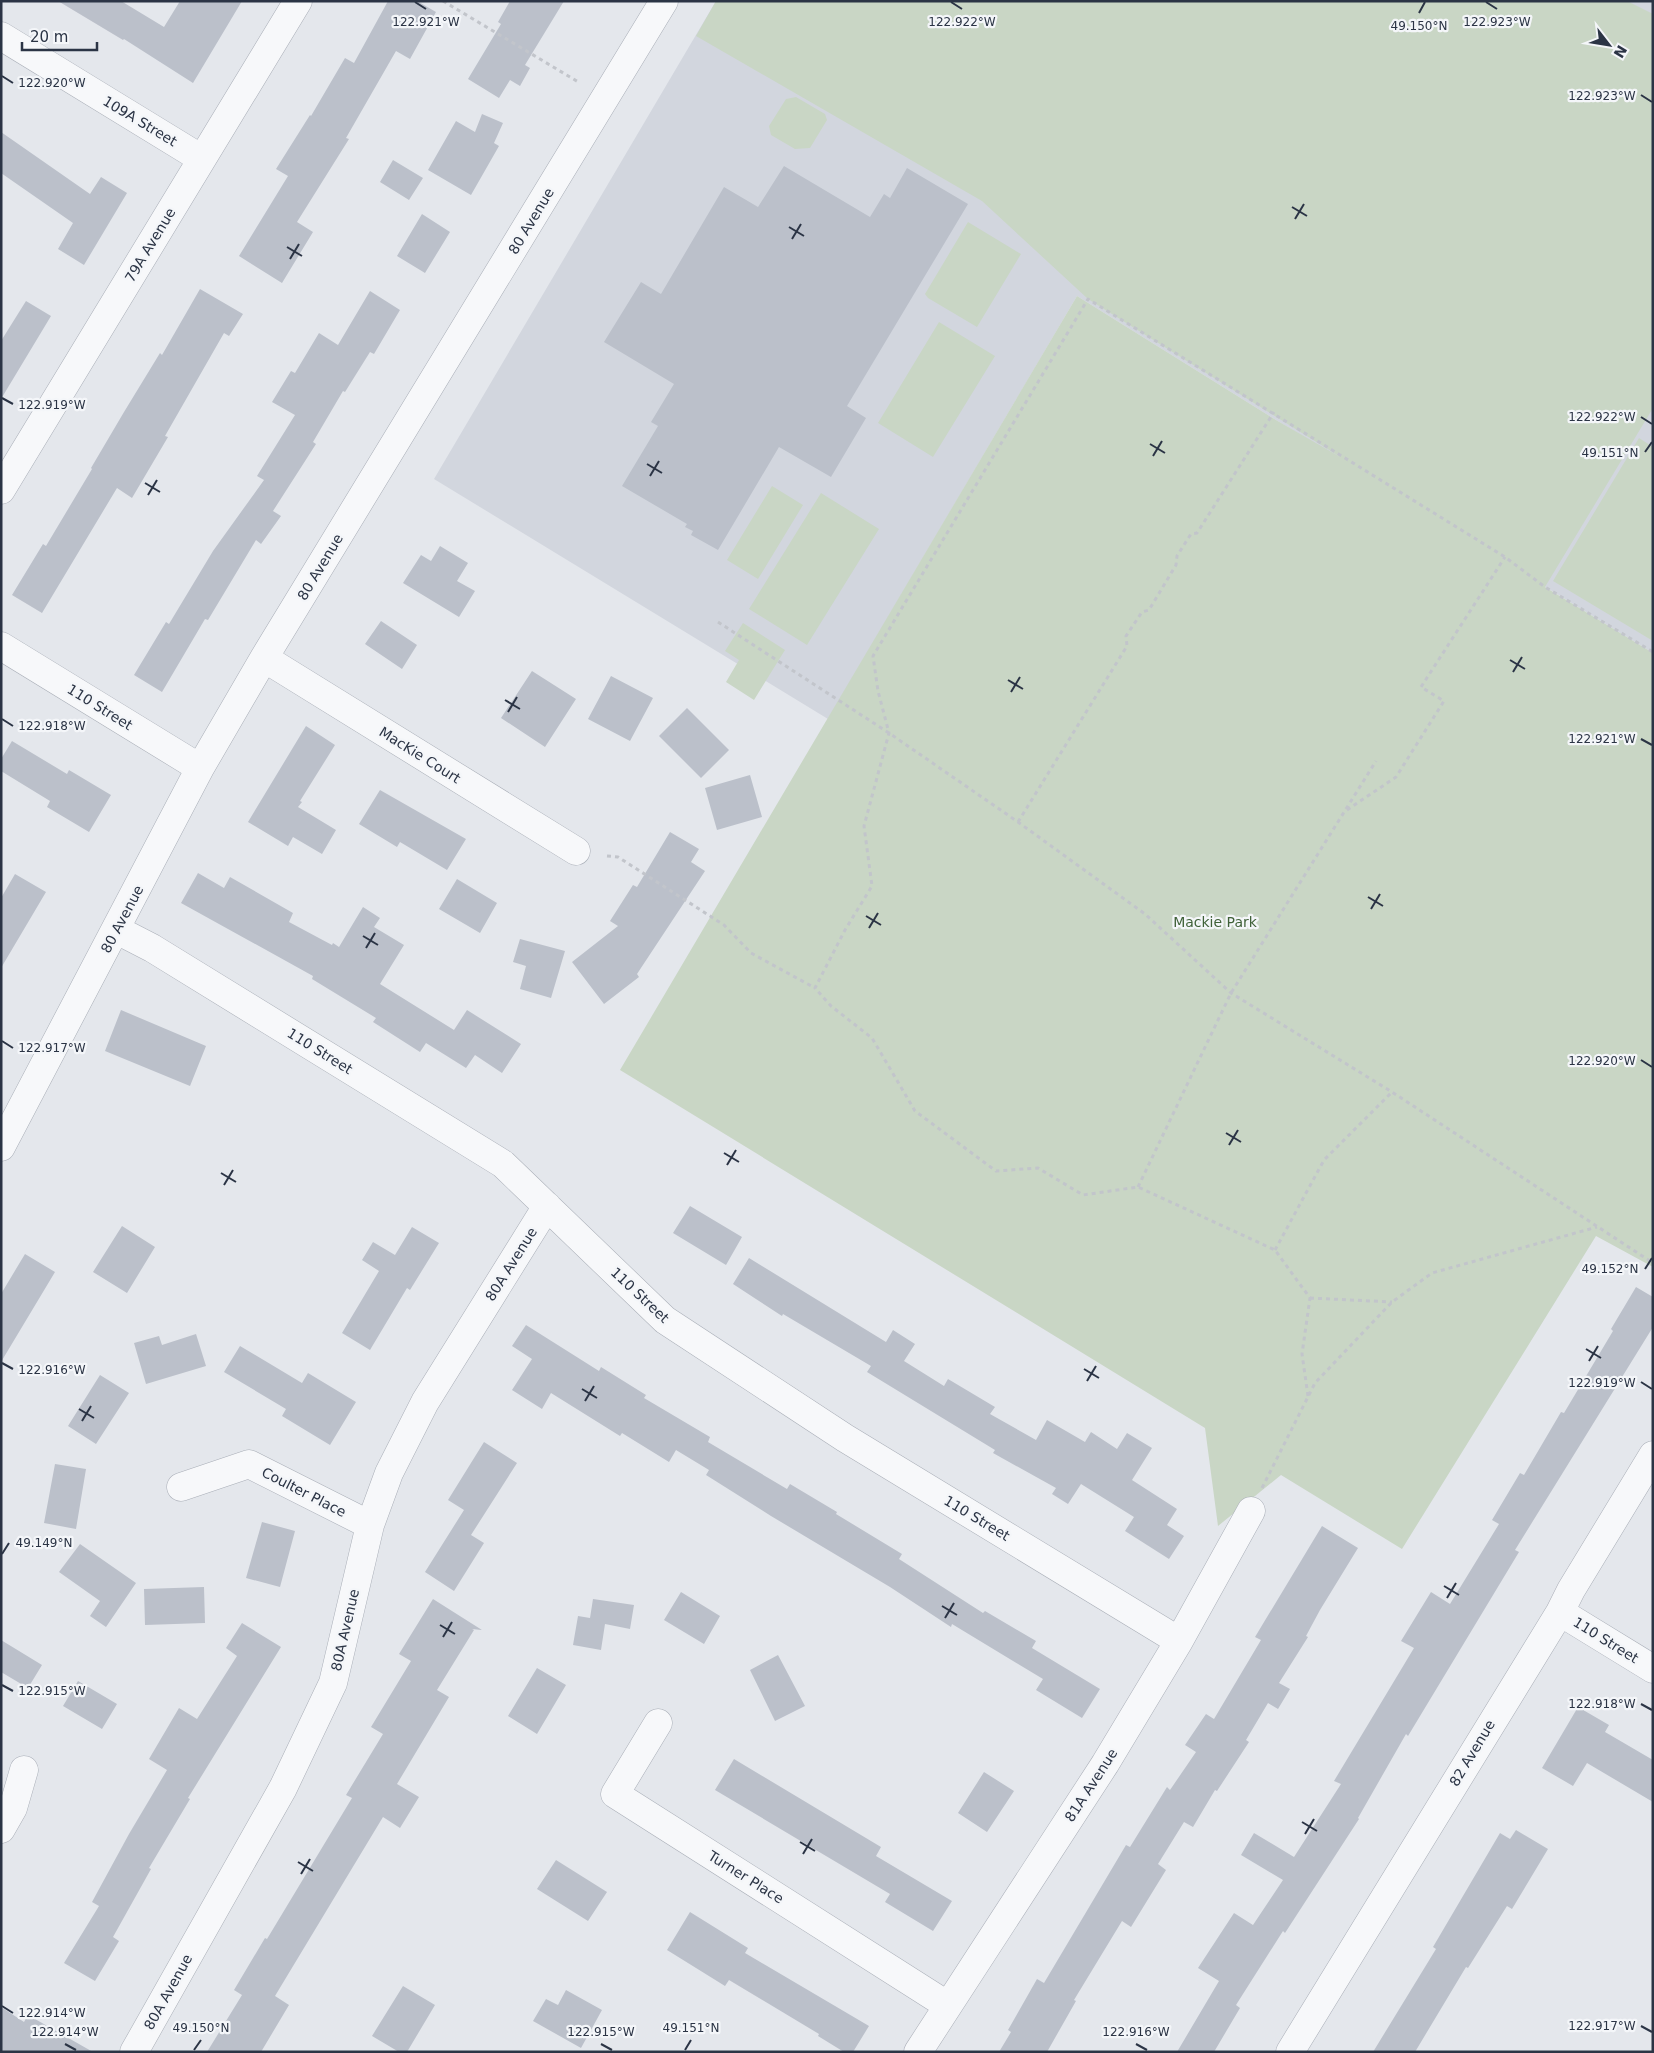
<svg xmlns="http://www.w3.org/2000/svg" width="1654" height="2053" font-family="'DejaVu Sans',sans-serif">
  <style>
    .built { fill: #d2d6de }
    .green { fill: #c9d6c5 }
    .building { fill: #bbc0ca }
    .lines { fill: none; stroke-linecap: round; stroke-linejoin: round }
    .minor-casing { stroke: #a9aeb7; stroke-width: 29 }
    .path { stroke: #c2c5cb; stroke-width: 3; stroke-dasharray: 4 4; stroke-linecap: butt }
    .minor { stroke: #f7f8fa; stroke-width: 28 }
    .ticks { fill: none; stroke: #2b3445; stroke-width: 2 }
    .labels { text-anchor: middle; stroke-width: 4.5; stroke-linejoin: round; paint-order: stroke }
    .street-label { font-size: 14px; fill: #2b3445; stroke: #f4f6f9 }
    .park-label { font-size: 14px; fill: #3f6138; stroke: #f4f6f9 }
    .ticks-label { font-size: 12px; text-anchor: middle; fill: #2b3445; stroke: #f4f6f9; stroke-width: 4.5; stroke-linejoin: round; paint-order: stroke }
  </style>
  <rect width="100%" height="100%" fill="#e4e7ec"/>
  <path class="built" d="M 716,1 L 1653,1 L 1653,653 L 1547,588 L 1505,557 L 1276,420 L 1077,296 L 828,719 L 434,479 Z"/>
  <path class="green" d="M 716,1 L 1627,1 L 1653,14 L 1653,408 L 1545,587 L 1653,653 L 1653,1267 L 1596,1236 L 1402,1549 L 1281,1475 L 1218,1526 L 1205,1428 L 620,1070 L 1077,296 L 1276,420 L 1342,458 L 1088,299 L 982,201 L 696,36 Z
    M 796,97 L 825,114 L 827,120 L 810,148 L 795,149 L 771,135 L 769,126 L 786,99 Z
    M 968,222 L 1021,254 L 977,327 L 928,298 L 925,294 Z
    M 939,322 L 995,356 L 933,457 L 878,423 Z
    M 1639,438 L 1653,447 L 1653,641 L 1553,581 Z
    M 772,486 L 803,505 L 758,579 L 727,560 Z
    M 821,493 L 879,529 L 807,645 L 749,609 Z
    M 743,623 L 785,650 L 754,700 L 726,682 L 739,660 L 725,651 Z"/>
  <path class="building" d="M 58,1 L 121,1 L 164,27 L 180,1 L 242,1 L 193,83 L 124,39 L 123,40 Z
    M 388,1 L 417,1 L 436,12 L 410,59 L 396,51 L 346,138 L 349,139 L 297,222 L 313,232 L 282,283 L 239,256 L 288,176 L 276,169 L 310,115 L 311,116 L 345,58 L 354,63 Z
    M 510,1 L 564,1 L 525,65 L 530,68 L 520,86 L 510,80 L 499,98 L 468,79 L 501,24 L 498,22 Z
    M 482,114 L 503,123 L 494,143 L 499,146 L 471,195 L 428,170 L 456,121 L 475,132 Z
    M 1,132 L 90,194 L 101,177 L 127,193 L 84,265 L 58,249 L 73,223 L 1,173 Z
    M 393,160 L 423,178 L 409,200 L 380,182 Z
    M 784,166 L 870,217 L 884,194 L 890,198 L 907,168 L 968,204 L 847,406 L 866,418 L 831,477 L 779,447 L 718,550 L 691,535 L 693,531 L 685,527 L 687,524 L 622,486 L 658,426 L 651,422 L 674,384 L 604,342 L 641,282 L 661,294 L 724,187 L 758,207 Z
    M 422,214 L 450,232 L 425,273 L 397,256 Z
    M 200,289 L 243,314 L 229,336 L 224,333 L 165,436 L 168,437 L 132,498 L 117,488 L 42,613 L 12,595 L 43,544 L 46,546 L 92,469 L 91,468 L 124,412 L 160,353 L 162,355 Z
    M 370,291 L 400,310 L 374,354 L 370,352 L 345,392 L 343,391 L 313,442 L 316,444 L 273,511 L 281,516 L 261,544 L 256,540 L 208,620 L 205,619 L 162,692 L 134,675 L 166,622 L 169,624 L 213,551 L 264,480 L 257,476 L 295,415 L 272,402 L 291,371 L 295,373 L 319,333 L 338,345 Z
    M 26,301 L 51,316 L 1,399 L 1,341 Z
    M 440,546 L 468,563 L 457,581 L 475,591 L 459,617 L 403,583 L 421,555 L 431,561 Z
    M 381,621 L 417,645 L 402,669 L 365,644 Z
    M 532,671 L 576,699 L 545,747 L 501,718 Z
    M 611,676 L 653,698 L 630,741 L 588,719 Z
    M 687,708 L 729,750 L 701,778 L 659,736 Z
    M 306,726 L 335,745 L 300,801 L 302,802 L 298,807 L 336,830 L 322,854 L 293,837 L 288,846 L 248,822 Z
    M 12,741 L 67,774 L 69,770 L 111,795 L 89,832 L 47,807 L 50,801 L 1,771 L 1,759 Z
    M 750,775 L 762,817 L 717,830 L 705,788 Z
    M 380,790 L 466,839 L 447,870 L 400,842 L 397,847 L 359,824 Z
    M 670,832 L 699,849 L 691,862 L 705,871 L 637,974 L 639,977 L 604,1004 L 572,962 L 618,926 L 610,921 L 633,885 L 637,887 Z
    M 198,873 L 224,888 L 230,877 L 293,913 L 289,922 L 332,945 L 333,943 L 339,947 L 363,907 L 380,918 L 374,927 L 404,945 L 380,984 L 454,1030 L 467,1010 L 521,1044 L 502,1073 L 475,1055 L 466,1068 L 426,1043 L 420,1052 L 373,1022 L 376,1018 L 312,979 L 313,976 L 181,903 Z
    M 15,874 L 46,892 L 1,968 L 1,898 Z
    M 457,879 L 497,903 L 480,933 L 439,909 Z
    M 520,939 L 565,951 L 551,998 L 520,989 L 526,966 L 513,962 Z
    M 121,1010 L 206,1046 L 190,1086 L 105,1051 Z
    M 690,1206 L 742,1237 L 726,1265 L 673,1233 Z
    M 122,1226 L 155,1247 L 127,1293 L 93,1272 Z
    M 412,1227 L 439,1243 L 410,1290 L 407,1288 L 370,1350 L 342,1333 L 379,1271 L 362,1260 L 373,1242 L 395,1255 Z
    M 25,1254 L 55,1272 L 1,1362 L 1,1294 Z
    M 749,1258 L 886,1342 L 893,1330 L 915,1344 L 904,1361 L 944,1386 L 948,1379 L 995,1407 L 990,1414 L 1036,1440 L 1047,1420 L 1085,1442 L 1091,1432 L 1117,1449 L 1127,1433 L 1152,1448 L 1132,1480 L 1177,1509 L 1167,1525 L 1184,1536 L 1169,1559 L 1125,1531 L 1134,1517 L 1081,1484 L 1068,1504 L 1052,1494 L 1056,1488 L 993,1453 L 995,1450 L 867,1372 L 871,1366 L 783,1314 L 782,1316 L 733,1284 Z
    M 1636,1287 L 1653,1297 L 1653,1327 L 1515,1550 L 1519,1552 L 1408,1736 L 1406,1734 L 1358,1818 L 1359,1819 L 1285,1933 L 1283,1931 L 1236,2005 L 1240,2008 L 1214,2052 L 1177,2052 L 1219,1981 L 1198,1968 L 1234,1913 L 1253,1925 L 1283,1880 L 1241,1855 L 1254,1833 L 1294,1857 L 1341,1784 L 1334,1781 L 1414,1648 L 1401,1641 L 1431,1592 L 1450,1604 L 1499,1524 L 1492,1520 L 1520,1473 L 1524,1475 L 1561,1412 L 1564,1413 L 1613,1331 L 1611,1329 Z
    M 526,1325 L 599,1371 L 601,1367 L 646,1395 L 644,1398 L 710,1437 L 708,1442 L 787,1489 L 790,1484 L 837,1512 L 836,1514 L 902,1554 L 899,1559 L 983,1613 L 985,1611 L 1036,1641 L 1032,1648 L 1100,1689 L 1082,1718 L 1036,1690 L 1043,1679 L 952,1624 L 951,1627 L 890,1587 L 771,1516 L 706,1475 L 709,1470 L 676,1450 L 669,1462 L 622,1433 L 620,1436 L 551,1393 L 542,1409 L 512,1390 L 532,1359 L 512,1346 Z
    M 196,1334 L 206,1366 L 146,1384 L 134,1343 L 159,1336 L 162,1345 Z
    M 240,1346 L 302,1383 L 308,1373 L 356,1402 L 330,1445 L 282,1416 L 286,1409 L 224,1372 Z
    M 100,1375 L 129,1393 L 96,1444 L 68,1426 Z
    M 484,1442 L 517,1463 L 471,1535 L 484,1543 L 454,1591 L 425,1572 L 464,1510 L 448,1500 Z
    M 55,1464 L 86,1469 L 76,1529 L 44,1523 Z
    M 262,1522 L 295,1531 L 280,1587 L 246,1578 Z
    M 1322,1526 L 1358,1548 L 1320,1610 L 1306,1636 L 1308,1637 L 1279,1683 L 1290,1689 L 1278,1709 L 1268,1703 L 1246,1740 L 1249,1742 L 1217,1791 L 1215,1790 L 1193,1827 L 1184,1822 L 1158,1864 L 1166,1870 L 1131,1927 L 1122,1921 L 1074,2000 L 1076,2001 L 1047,2052 L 999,2052 L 1011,2032 L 1008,2030 L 1037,1979 L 1044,1983 L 1126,1845 L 1130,1847 L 1167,1787 L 1170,1790 L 1196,1752 L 1185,1745 L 1206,1714 L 1214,1719 L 1261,1640 L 1255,1637 Z
    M 80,1544 L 136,1583 L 106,1627 L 90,1616 L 100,1601 L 59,1572 Z
    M 204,1587 L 205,1623 L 145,1625 L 144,1589 Z
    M 681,1592 L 720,1616 L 704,1644 L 664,1620 Z
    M 433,1599 L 482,1630 L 472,1629 L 474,1630 L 437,1690 L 449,1697 L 397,1784 L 419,1797 L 400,1828 L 383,1817 L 275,1996 L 289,2005 L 261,2052 L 207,2052 L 242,1995 L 234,1990 L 265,1938 L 267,1939 L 352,1798 L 346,1795 L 383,1734 L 371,1727 L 411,1661 L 399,1654 Z
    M 593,1599 L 634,1605 L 630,1629 L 605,1624 L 601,1650 L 573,1645 L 578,1616 L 590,1618 Z
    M 242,1623 L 281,1647 L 188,1798 L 190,1799 L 149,1868 L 151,1869 L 113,1937 L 119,1941 L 95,1981 L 64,1963 L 99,1906 L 92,1902 L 129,1834 L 167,1770 L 149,1759 L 179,1708 L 197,1719 L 237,1656 L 226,1648 Z
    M 1,1640 L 42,1665 L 28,1688 L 1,1672 Z
    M 778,1655 L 805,1706 L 775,1721 L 750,1670 Z
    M 537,1668 L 566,1685 L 537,1734 L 508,1716 Z
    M 78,1681 L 117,1704 L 102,1729 L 63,1706 Z
    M 1578,1707 L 1609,1725 L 1605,1732 L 1653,1760 L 1653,1802 L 1587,1763 L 1573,1786 L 1542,1768 Z
    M 734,1759 L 881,1847 L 876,1856 L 952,1901 L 933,1931 L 885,1902 L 890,1894 L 715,1790 Z
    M 984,1772 L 1014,1791 L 987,1832 L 958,1813 Z
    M 1516,1830 L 1548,1849 L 1512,1909 L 1507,1906 L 1468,1968 L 1466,1967 L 1415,2052 L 1373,2052 L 1436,1949 L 1433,1947 L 1500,1833 L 1510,1839 Z
    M 556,1860 L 607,1892 L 588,1921 L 537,1889 Z
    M 690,1912 L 748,1948 L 745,1953 L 869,2026 L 853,2052 L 844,2052 L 818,2036 L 819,2034 L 729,1980 L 725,1986 L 667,1950 Z
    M 403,1986 L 435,2005 L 407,2052 L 399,2052 L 372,2036 Z
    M 566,1990 L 602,2010 L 581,2048 L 533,2021 L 546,1999 L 558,2005 Z
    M 1,2007 L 24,2022 L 28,2015 L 93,2052 L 1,2052 Z"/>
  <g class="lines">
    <defs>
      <path id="minor" d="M 1,36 L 202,159
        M 1,490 L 298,1
        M 1,646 L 200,768
        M 264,658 L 576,851
        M 117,930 L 152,948 L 503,1164 L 665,1320 L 845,1438 L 1179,1641
        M 1,1147 L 200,768 L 264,658 L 664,1
        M 181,1487 L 249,1464 L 370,1525
        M 1560,1612 L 1653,1669
        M 658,1723 L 615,1794 L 947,2005
        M 1,1829 L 13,1808 L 24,1770
        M 134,2052 L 283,1788 L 333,1683 L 370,1525 L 389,1473 L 425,1402 L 547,1206
        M 918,2052 L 1105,1764 L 1179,1641 L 1251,1511
        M 1290,2052 L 1560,1612 L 1571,1590 L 1653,1455"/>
    </defs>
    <use href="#minor" class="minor-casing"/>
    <path class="path" d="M 443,1 L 580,83
      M 718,622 L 889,733 L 1018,822 L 1145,914 L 1231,993 L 1392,1092 L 1653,1263
      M 1347,810 L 1396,777 L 1444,701 L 1421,687 L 1505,557
      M 1018,822 L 1127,646 L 1126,636 L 1142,612 L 1149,610 L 1176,565 L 1177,556 L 1191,534 L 1197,533 L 1274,412
      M 607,856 L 618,857 L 724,925 L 751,953 L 815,988
      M 1138,1187 L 1231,993 L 1376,761
      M 1275,1250 L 1324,1160 L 1392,1092
      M 1310,1298 L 1392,1302
      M 1308,1396 L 1302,1354 L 1310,1298 L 1275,1250 L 1138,1187 L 1083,1195 L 1038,1168 L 996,1171 L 915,1111 L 872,1038 L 831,1006 L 815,988 L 845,930 L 872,886 L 864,826 L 889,733 L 878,691 L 873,656 L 1088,299 L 1505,557 L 1545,587 L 1653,652
      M 1262,1488 L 1315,1383 L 1392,1302 L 1432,1273 L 1597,1227"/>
    <use href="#minor" class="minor"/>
  </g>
  <path class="ticks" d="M 415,2 L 426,9M 951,2 L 962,9M 1486,2 L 1497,9M 1419,13 L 1425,2M 2,76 L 13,83M 1641,95 L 1652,102M 1292,207 L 1307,216M 1295,219 L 1304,204M 789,227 L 804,236M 792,239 L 801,224M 287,247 L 302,256M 290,259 L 299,244M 2,398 L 13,404M 1641,417 L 1652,424M 1150,444 L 1165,453M 1645,452 L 1652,442M 1153,456 L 1162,441M 647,464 L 662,473M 650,476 L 659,461M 145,483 L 160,492M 148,495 L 157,480M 1510,660 L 1525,669M 1513,672 L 1522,657M 1008,680 L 1023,689M 1011,692 L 1020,677M 505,700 L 520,709M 508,712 L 517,697M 2,719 L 13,726M 1641,739 L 1652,745M 1368,897 L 1383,906M 1371,909 L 1380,894M 866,916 L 881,925M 869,928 L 878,913M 363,936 L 378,945M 366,948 L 375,933M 2,1041 L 13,1048M 1641,1060 L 1652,1067M 1226,1133 L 1241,1142M 1229,1145 L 1238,1130M 724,1153 L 739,1162M 727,1165 L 736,1150M 221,1173 L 236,1182M 224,1185 L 233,1170M 1645,1269 L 1652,1258M 1586,1349 L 1601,1358M 1589,1361 L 1598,1346M 2,1363 L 13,1369M 1084,1369 L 1099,1378M 1087,1381 L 1096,1366M 1641,1382 L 1652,1389M 582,1389 L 597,1398M 585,1401 L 594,1386M 79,1409 L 94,1418M 82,1421 L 91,1406M 2,1554 L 9,1543M 1444,1586 L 1459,1595M 1447,1598 L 1456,1583M 942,1606 L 957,1615M 945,1618 L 954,1603M 440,1625 L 455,1634M 443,1637 L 452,1622M 2,1685 L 13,1691M 1641,1704 L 1652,1710M 1302,1822 L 1317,1831M 1305,1834 L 1314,1819M 800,1842 L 815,1851M 803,1854 L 812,1839M 298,1862 L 313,1871M 301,1874 L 310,1859M 2,2006 L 13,2013M 1641,2026 L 1652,2032M 65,2044 L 76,2050M 601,2044 L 612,2050M 1136,2044 L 1147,2050M 194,2050 L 201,2040M 685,2050 L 691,2040"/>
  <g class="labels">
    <g class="street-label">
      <text transform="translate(140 121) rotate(31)" y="5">109A Street</text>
      <text transform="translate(531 221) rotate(-59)" y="5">80 Avenue</text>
      <text transform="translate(150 245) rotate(-59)" y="5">79A Avenue</text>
      <text transform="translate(320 567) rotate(-59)" y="5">80 Avenue</text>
      <text transform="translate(100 707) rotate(32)" y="5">110 Street</text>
      <text transform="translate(420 755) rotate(32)" y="5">MacKie Court</text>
      <text transform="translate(122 919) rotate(-62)" y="5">80 Avenue</text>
      <text transform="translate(320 1051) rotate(32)" y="5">110 Street</text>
      <text transform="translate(511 1264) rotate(-58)" y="5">80A Avenue</text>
      <text transform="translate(640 1295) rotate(43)" y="5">110 Street</text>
      <text transform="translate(304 1492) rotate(27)" y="5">Coulter Place</text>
      <text transform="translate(977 1518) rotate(31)" y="5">110 Street</text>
      <text transform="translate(345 1630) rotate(-77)" y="5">80A Avenue</text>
      <text transform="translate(1606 1640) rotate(32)" y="5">110 Street</text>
      <text transform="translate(1472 1753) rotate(-59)" y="5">82 Avenue</text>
      <text transform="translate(1091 1785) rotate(-57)" y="5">81A Avenue</text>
      <text transform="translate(746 1877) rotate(32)" y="5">Turner Place</text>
      <text transform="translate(168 1992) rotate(-61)" y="5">80A Avenue</text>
    </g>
    <g class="park-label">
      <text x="1215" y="927">Mackie Park</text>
    </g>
  </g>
  <g class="ticks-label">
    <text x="426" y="26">122.921°W</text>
    <text x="962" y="26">122.922°W</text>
    <text x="1497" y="26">122.923°W</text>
    <text x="1419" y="30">49.150°N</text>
    <text x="52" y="87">122.920°W</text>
    <text x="1602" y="100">122.923°W</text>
    <text x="52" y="409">122.919°W</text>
    <text x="1602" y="421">122.922°W</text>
    <text x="1610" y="457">49.151°N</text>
    <text x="52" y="730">122.918°W</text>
    <text x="1602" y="743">122.921°W</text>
    <text x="52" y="1052">122.917°W</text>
    <text x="1602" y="1065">122.920°W</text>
    <text x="1610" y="1273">49.152°N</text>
    <text x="52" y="1374">122.916°W</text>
    <text x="1602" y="1387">122.919°W</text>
    <text x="44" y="1547">49.149°N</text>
    <text x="52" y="1695">122.915°W</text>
    <text x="1602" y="1708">122.918°W</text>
    <text x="52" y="2017">122.914°W</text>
    <text x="1602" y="2030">122.917°W</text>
    <text x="201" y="2032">49.150°N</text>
    <text x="691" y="2032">49.151°N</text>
    <text x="65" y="2036">122.914°W</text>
    <text x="601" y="2036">122.915°W</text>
    <text x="1136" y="2036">122.916°W</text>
  </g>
  <rect width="1654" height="2053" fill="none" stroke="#2b3445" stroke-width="5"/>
  <g transform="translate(1609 45) rotate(121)" stroke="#f4f6f9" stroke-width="4" paint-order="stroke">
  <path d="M0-4L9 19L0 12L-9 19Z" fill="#2b3445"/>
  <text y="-8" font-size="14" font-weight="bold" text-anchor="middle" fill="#2b3445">N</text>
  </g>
  <path d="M22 42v8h75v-8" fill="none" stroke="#2b3445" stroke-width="2.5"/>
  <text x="30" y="42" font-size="15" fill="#2b3445" stroke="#f4f6f9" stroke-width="4" paint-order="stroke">20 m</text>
</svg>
